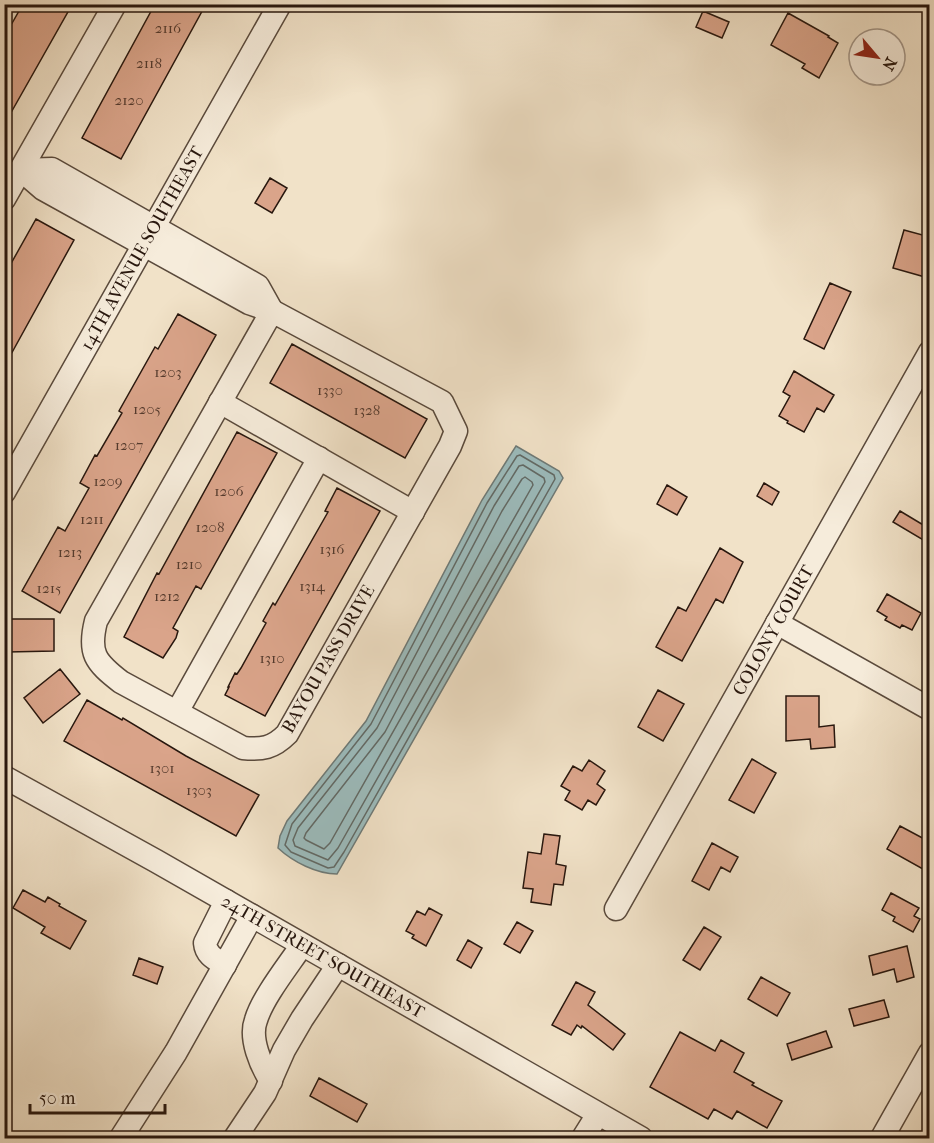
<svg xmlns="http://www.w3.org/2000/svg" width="934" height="1143" font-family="'IM FELL French Canon',serif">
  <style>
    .water { fill: #9cbcbd; stroke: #6e7a77; stroke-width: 1.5 }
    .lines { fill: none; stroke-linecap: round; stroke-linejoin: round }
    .shore { stroke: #626a66; stroke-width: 1.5 }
    .building { fill: #daa48a; stroke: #28170e; stroke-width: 1.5 }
    .minor-casing { stroke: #5a4a3c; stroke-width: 25 }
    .minor { stroke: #f6ecdb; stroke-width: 22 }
    .labels { text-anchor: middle; stroke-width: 4.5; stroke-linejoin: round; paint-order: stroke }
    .number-label { font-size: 15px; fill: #543a2d }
    .street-label { font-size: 18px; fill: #28170e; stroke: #f6ecdb }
  </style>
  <rect width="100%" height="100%" fill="#f1e2c8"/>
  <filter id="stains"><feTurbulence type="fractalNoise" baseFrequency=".00333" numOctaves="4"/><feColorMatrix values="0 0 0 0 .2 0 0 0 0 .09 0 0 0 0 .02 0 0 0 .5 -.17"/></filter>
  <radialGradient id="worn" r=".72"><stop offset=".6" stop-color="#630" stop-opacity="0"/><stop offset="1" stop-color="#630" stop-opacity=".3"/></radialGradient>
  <path class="water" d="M 516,446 L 559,471 L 563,478 L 337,874 C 317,874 293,862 278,848 L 280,836 L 287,821 L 366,721 L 482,500 Z"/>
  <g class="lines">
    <path class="shore" d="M 520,455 L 554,475 L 555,479 L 344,852 L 334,867 L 328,868 L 291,852 L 285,845 L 292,824 L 371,724 L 487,503 L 517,456 Z
      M 523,465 L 544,478 L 545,482 L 338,848 L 328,860 L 295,846 L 293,840 L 298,828 L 377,728 L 494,506 L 519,466 Z
      M 525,477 L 532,482 L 533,485 L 330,843 L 324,849 L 306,840 L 304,838 L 306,833 L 385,732 L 502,511 L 522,479 Z"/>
  </g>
  <path class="building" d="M 23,4 L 58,4 L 69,10 L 4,125 L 4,21 L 11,25 Z
    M 155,4 L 206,4 L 121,159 L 82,138 Z
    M 703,11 L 729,22 L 722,38 L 696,27 Z
    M 788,13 L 829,36 L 828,37 L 838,43 L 819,78 L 802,68 L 805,64 L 771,45 Z
    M 270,178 L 287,188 L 272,213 L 255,203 Z
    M 36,219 L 74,240 L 4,367 L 4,276 Z
    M 904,230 L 930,237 L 930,260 L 925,277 L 893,268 Z
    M 830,283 L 851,292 L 824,349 L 804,339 Z
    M 178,314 L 216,335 L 60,613 L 22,591 L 58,527 L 65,531 L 89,488 L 80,483 L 95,455 L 97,456 L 122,413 L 119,411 L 155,347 L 158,349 Z
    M 292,344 L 427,419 L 405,458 L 270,383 Z
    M 794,371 L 834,395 L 824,412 L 817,408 L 804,432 L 787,423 L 788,421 L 779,416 L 790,396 L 783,392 Z
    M 237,432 L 277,453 L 201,589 L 196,586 L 173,628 L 178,631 L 176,638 L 163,658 L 124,637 L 157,573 L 159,574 Z
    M 764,483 L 779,492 L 772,505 L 757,496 Z
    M 667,485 L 687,497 L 677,515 L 657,504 Z
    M 337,488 L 380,511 L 265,716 L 225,695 L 229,687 L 228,687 L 235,673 L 237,674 L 241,668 L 266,623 L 263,621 L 273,603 L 275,605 L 328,512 L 325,511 Z
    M 900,511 L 930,529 L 930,544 L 893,522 Z
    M 720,548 L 743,562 L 723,603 L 716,599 L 682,661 L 656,647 L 678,607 L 686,611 Z
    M 887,594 L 921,613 L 912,630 L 902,625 L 900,628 L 885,620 L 887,617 L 877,611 Z
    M 7,619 L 54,619 L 54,651 L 7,652 Z
    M 60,669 L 80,694 L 43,723 L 24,698 Z
    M 658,690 L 684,704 L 663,741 L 638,727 Z
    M 786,696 L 819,696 L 819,727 L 834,725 L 835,747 L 811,749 L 810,739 L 786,741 Z
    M 87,700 L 122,720 L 123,718 L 186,756 L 259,795 L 236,836 L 64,741 Z
    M 752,759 L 776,773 L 754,813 L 729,800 Z
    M 589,760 L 605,771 L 597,784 L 605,790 L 596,805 L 588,800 L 582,810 L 565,800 L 570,791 L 561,786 L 573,766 L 582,771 Z
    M 900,826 L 930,842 L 930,873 L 887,849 Z
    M 544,834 L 560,836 L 556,864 L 566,866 L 563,885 L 554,884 L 551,905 L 531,902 L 533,889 L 523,888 L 528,852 L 541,854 Z
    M 712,843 L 738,857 L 730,872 L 721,867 L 709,890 L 692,881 Z
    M 23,890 L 45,902 L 48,897 L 60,904 L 59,906 L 86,921 L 70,949 L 41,933 L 45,927 L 13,908 Z
    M 891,893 L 919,908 L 914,916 L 920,919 L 913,932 L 893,921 L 895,917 L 882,910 Z
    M 429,908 L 442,915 L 426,946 L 412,938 L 414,935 L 406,931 L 417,911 L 425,915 Z
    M 517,922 L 533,931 L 520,953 L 504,944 Z
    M 704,927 L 721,937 L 700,970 L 683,960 Z
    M 468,940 L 482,948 L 471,968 L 457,960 Z
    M 907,946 L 914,977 L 897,982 L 894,969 L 873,975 L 869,956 Z
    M 139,958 L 163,967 L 157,984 L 133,975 Z
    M 761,977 L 790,993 L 777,1016 L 748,999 Z
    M 576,982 L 595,992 L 588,1005 L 625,1034 L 613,1050 L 582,1026 L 581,1028 L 577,1025 L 571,1035 L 552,1025 Z
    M 884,1000 L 889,1017 L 854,1026 L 849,1009 Z
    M 826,1031 L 832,1047 L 792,1060 L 787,1044 Z
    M 680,1032 L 715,1051 L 721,1040 L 744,1053 L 734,1072 L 754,1083 L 752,1085 L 782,1101 L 767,1128 L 737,1111 L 732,1119 L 714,1109 L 708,1119 L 650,1087 Z
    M 319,1078 L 367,1104 L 357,1122 L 310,1096 Z"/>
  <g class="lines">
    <defs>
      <g id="minor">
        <path d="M 52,169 L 258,286 L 272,311 L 249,303 L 43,189 L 21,170 Z"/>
        <path d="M 4,199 L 115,4"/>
        <path d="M 272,311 L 442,402 L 456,431 L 450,446 L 287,734 C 273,748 262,750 243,748 L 121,682 C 95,662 88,653 96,621 Z"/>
        <path d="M 220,402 L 413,512"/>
        <path id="s1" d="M 4,492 L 280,4"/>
        <path d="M 777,623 L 930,709"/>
        <path d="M 177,712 L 319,458"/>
        <path id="s2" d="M 4,777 L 156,861 L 641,1138"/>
        <path id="s3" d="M 616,909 L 930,352"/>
        <path d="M 225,965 C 215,959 206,955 205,943 L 226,901"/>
        <path d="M 271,1081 C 261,1066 249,1038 256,1020 C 263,997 288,966 302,945"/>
        <path d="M 121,1138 L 176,1052 L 252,916"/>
        <path d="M 235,1138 L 265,1093 L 284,1050 L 302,1019 L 338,965"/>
        <path d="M 583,1138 L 598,1114"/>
        <path d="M 882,1138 L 930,1053"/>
      </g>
    </defs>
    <use href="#minor" class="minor-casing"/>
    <use href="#minor" class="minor"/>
  </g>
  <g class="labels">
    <g class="number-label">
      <text x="168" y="33">2116</text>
      <text x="149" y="68">2118</text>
      <text x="129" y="105">2120</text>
      <text x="168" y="377">1203</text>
      <text x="330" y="395">1330</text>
      <text x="147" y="414">1205</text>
      <text x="367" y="415">1328</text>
      <text x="129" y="450">1207</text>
      <text x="108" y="486">1209</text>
      <text x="229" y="496">1206</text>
      <text x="92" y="524">1211</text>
      <text x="210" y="532">1208</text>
      <text x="332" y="554">1316</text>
      <text x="70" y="557">1213</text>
      <text x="189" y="569">1210</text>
      <text x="312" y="591">1314</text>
      <text x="49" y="593">1215</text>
      <text x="167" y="601">1212</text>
      <text x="272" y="663">1310</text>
      <text x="162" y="773">1301</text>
      <text x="199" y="795">1303</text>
    </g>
    <g class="street-label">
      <text dy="6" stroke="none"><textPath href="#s1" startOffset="280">14TH AVENUE SOUTHEAST</textPath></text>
      <text dy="6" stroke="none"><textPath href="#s3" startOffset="320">COLONY COURT</textPath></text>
      <text transform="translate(328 659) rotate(-60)" y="6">BAYOU PASS DRIVE</text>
      <text dy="6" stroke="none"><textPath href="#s2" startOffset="366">24TH STREET SOUTHEAST</textPath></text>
    </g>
  </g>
  <rect width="934" height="1143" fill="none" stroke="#f1e2c8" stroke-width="24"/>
  <rect x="6" y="6" width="922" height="1131" fill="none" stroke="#28170e" stroke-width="3"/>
  <rect x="12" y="12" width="910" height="1119" fill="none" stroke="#28170e" stroke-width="1.5"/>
  <g transform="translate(877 57) rotate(119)"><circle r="28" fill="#f6ecdb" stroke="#a49789" stroke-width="1.5"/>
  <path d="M0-4.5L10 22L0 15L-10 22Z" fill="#8f2418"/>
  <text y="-9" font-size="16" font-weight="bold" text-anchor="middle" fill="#28170e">N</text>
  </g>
  <path d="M30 1104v9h135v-9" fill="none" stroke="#28170e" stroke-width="3"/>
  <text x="39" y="1104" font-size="18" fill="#28170e" stroke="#f6ecdb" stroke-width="4.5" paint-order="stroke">50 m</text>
  <rect width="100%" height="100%" filter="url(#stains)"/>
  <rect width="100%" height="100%" fill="url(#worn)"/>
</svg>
